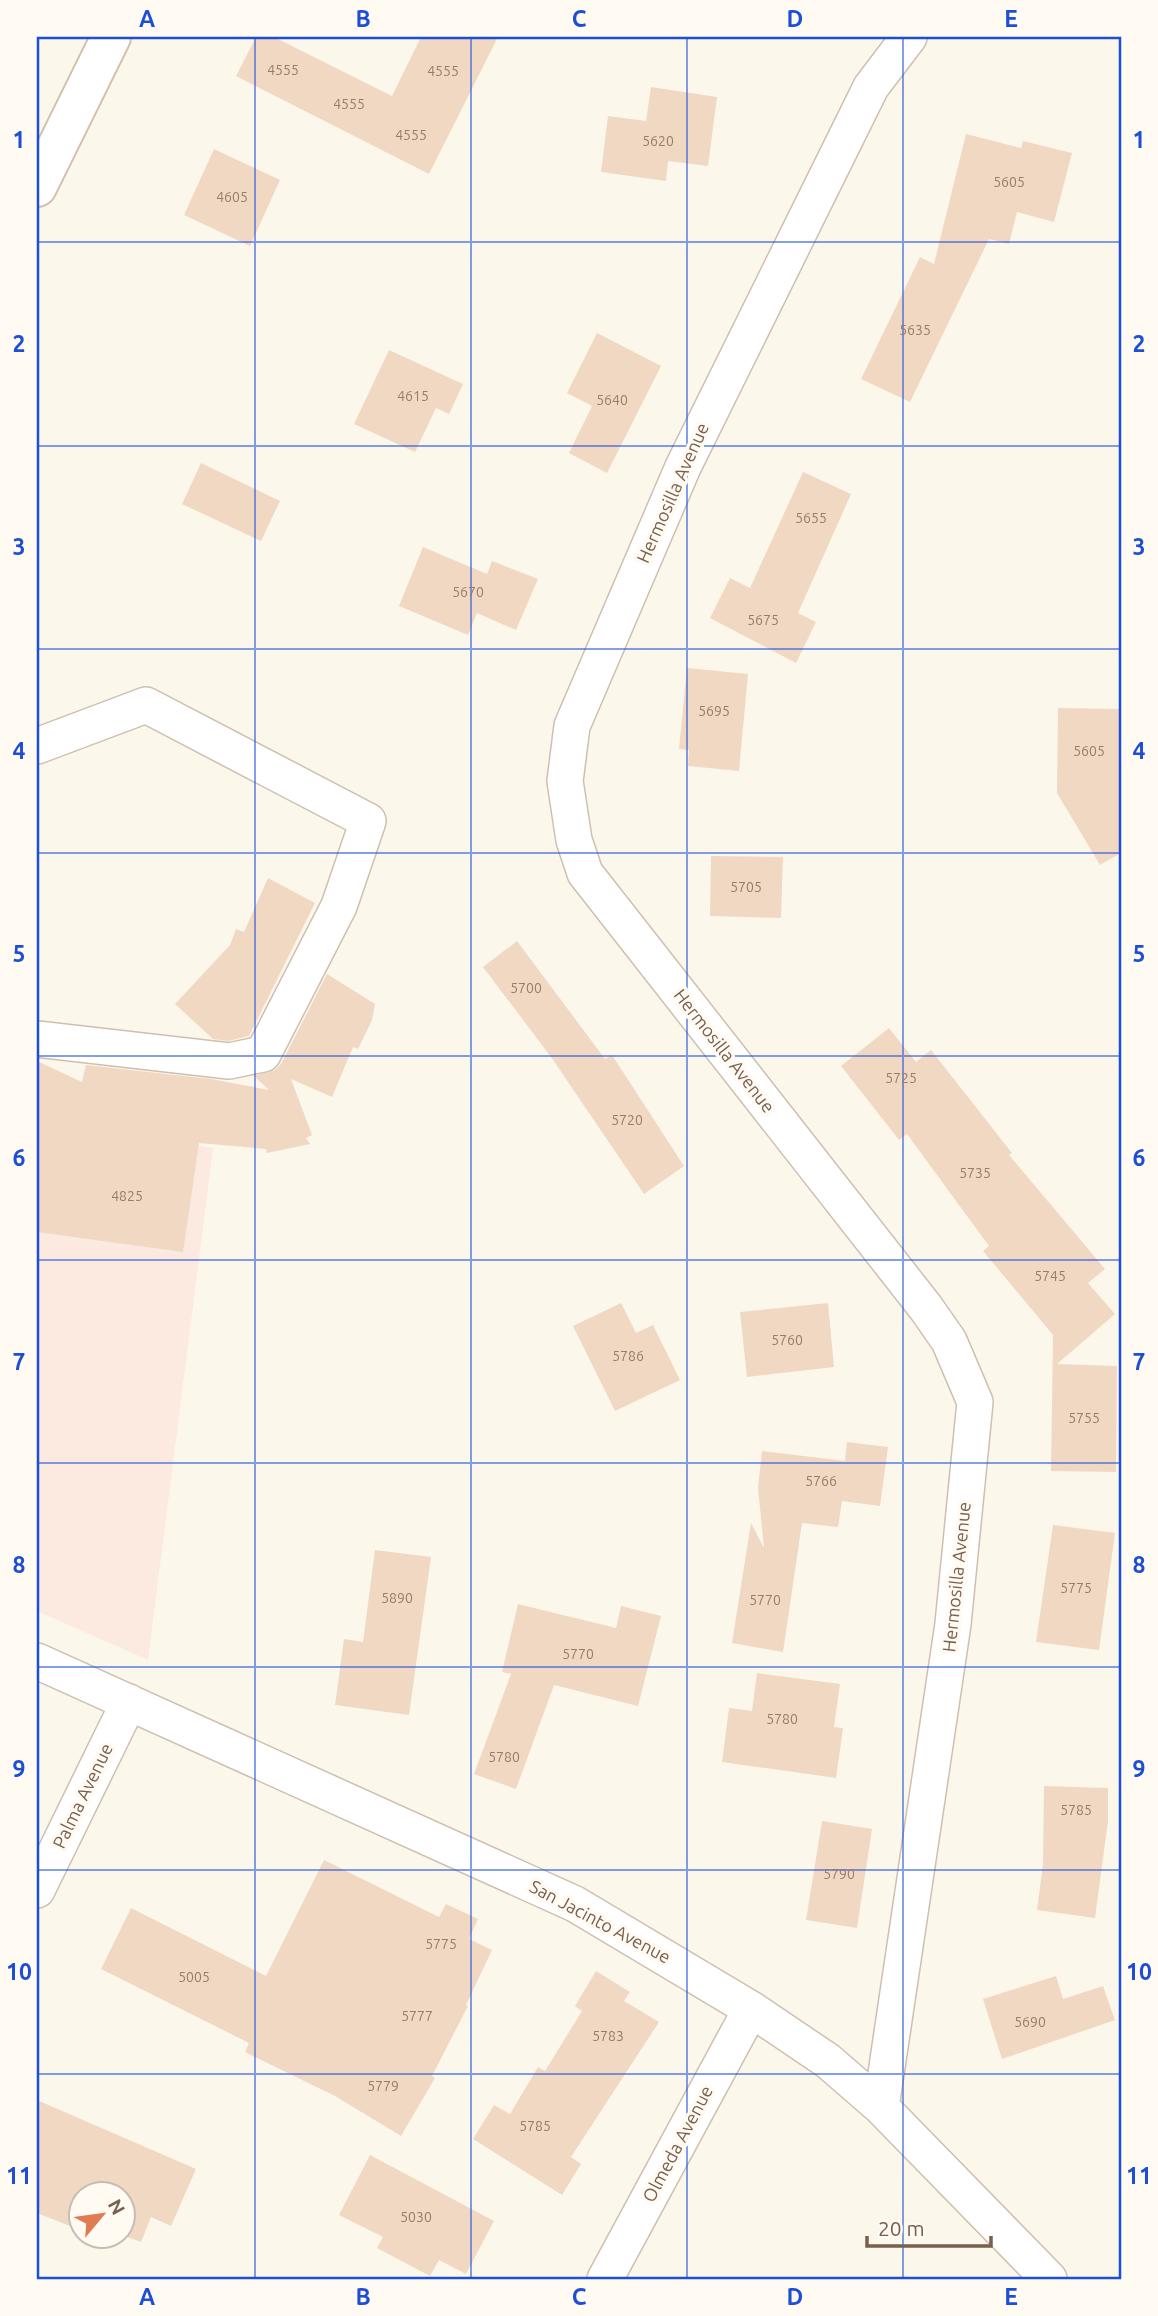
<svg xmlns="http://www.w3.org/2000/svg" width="1158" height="2316" font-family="Ubuntu,sans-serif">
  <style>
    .commercial { fill: #fce9df }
    .building { fill: #f1d8c3 }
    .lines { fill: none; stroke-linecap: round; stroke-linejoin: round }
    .minor-casing { stroke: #cfbfb0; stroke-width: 38 }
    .secondary-casing { stroke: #d2c0ae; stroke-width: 42 }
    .minor { stroke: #fff; stroke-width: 35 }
    .secondary { stroke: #fff; stroke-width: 38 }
    .grid { fill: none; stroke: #1d4ed8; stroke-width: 2; stroke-opacity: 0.55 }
    .labels { text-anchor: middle; stroke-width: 7; stroke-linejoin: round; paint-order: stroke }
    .number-label { font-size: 14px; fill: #967d6b }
    .street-label { font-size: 18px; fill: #785f4e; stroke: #fffaf2 }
    .neatline { fill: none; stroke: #1d4ed8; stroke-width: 2.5 }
    .grid-label { font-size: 23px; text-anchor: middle; font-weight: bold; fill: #1d4ed8 }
  </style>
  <rect width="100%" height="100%" fill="#fcf7eb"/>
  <path class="commercial" d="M 37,1113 L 59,1124 L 213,1148 L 148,1660 L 37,1611 Z"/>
  <path class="building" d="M 256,37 L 274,37 L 392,96 L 421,37 L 498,37 L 429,174 L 236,76 Z
    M 651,87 L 717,97 L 708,166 L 668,161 L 666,181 L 601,172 L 608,116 L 646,121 Z
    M 966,134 L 1021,148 L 1023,141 L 1072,153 L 1054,222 L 1017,212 L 1009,244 L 989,239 L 910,402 L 861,379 L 920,257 L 934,264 Z
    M 214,149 L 280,180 L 250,246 L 184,215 Z
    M 597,333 L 661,366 L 607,473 L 569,453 L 592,406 L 567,393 Z
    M 389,350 L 463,384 L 449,414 L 436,408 L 415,452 L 354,424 Z
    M 201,463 L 280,501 L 261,541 L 182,504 Z
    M 803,472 L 851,494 L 798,613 L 816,622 L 796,663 L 710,618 L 730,578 L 750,588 Z
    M 423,547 L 487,574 L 492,561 L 538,579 L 516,630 L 477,613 L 468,635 L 399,606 Z
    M 687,668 L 748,674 L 739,771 L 688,766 L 689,750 L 679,749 Z
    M 1058,708 L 1121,709 L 1121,853 L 1100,865 L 1057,793 Z
    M 711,856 L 783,857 L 781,918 L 710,916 Z
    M 268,878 L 315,903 L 249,1036 L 228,1041 L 213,1039 L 175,1004 L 230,945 L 236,929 L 244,932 Z
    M 517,941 L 605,1059 L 612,1055 L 684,1166 L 644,1194 L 551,1057 L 483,967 Z
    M 327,974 L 375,1004 L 372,1020 L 358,1049 L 353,1047 L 332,1097 L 291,1079 L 312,1135 L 306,1138 L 310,1144 L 267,1153 L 266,1149 L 199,1143 L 183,1252 L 37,1232 L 37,1061 L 82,1082 L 86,1065 L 211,1079 L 269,1090 L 254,1076 L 275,1070 L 281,1064 Z
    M 889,1028 L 916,1062 L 931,1050 L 1012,1153 L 1009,1155 L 1105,1269 L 1088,1283 L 1115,1314 L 1057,1364 L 1117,1366 L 1116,1472 L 1051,1471 L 1053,1335 L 983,1251 L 989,1246 L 907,1134 L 899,1140 L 841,1066 Z
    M 621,1303 L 636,1333 L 653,1325 L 680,1380 L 615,1411 L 573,1326 Z
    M 828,1303 L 834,1367 L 747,1377 L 740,1312 Z
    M 847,1442 L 888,1447 L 880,1506 L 842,1501 L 838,1527 L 802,1523 L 783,1652 L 732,1643 L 751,1523 L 764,1548 L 758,1488 L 762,1451 L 845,1461 Z
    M 1053,1525 L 1115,1533 L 1099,1650 L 1036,1642 Z
    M 375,1550 L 431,1557 L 409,1715 L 335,1705 L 344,1639 L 363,1642 Z
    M 518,1604 L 616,1628 L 621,1606 L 661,1616 L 638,1706 L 554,1685 L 516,1789 L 474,1774 L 511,1674 L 502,1672 Z
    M 757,1673 L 840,1684 L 834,1727 L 843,1728 L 836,1778 L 722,1762 L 729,1708 L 752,1711 Z
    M 1044,1786 L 1108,1788 L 1108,1821 L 1095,1918 L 1037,1910 L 1043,1864 Z
    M 822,1821 L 872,1829 L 857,1928 L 806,1920 Z
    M 324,1860 L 439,1917 L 446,1904 L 478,1919 L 469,1939 L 492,1950 L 466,2005 L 468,2006 L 432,2076 L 435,2078 L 401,2136 L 335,2096 L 245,2052 L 249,2043 L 101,1969 L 131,1908 L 266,1976 Z
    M 596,1971 L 630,1992 L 624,2001 L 659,2022 L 571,2157 L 581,2164 L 562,2195 L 473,2139 L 494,2105 L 510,2114 L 538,2067 L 545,2071 L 582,2011 L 575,2006 Z
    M 1056,1976 L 1063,1999 L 1103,1986 L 1115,2020 L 1002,2059 L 983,1999 Z
    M 37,2100 L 196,2169 L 171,2226 L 151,2217 L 141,2242 L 122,2235 L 122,2194 L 80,2194 L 80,2230 L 37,2213 Z
    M 370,2155 L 494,2221 L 466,2274 L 439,2260 L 430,2276 L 377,2248 L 383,2237 L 339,2215 Z"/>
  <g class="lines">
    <defs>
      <path id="minor" d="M 37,746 L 146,705 L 368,821 L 339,906 L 263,1054 L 229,1061 L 37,1039
        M 37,1661 L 575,1904 L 751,2009 L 828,2061 L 881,2107 L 1049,2279
        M 37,1890 L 129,1702
        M 881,2107 L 953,1624 L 975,1402 L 949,1341 L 926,1308 L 585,873 L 574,840 L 565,781 L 572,726 L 683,467 L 871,87 L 909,37
        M 605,2279 L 751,2009"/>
      <path id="secondary" d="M 37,187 L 111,37"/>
    </defs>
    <use href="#minor" class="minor-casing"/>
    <use href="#secondary" class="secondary-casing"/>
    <use href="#minor" class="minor"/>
    <use href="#secondary" class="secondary"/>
  </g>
  <path class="grid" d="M 255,37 L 255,2279M 471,37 L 471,2279M 687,37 L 687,2279M 903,37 L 903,2279M 37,242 L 1121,242M 37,446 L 1121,446M 37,649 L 1121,649M 37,853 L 1121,853M 37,1056 L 1121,1056M 37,1260 L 1121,1260M 37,1463 L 1121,1463M 37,1667 L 1121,1667M 37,1870 L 1121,1870M 37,2074 L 1121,2074"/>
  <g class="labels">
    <g class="number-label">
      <text x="283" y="75">4555</text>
      <text x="443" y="76">4555</text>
      <text x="349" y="109">4555</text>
      <text x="411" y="140">4555</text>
      <text x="658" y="146">5620</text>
      <text x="1009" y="187">5605</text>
      <text x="232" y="202">4605</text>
      <text x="915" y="335">5635</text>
      <text x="413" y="401">4615</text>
      <text x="612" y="405">5640</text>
      <text x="811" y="523">5655</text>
      <text x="468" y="597">5670</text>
      <text x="763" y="625">5675</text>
      <text x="714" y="716">5695</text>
      <text x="1089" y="756">5605</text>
      <text x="746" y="892">5705</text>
      <text x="526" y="993">5700</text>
      <text x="901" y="1083">5725</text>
      <text x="627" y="1125">5720</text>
      <text x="975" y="1178">5735</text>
      <text x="127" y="1201">4825</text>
      <text x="1050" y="1281">5745</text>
      <text x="787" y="1345">5760</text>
      <text x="628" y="1361">5786</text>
      <text x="1084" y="1423">5755</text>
      <text x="821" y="1486">5766</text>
      <text x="1076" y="1593">5775</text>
      <text x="397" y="1603">5890</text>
      <text x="765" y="1605">5770</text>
      <text x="578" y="1659">5770</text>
      <text x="782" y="1724">5780</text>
      <text x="504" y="1762">5780</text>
      <text x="1076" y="1815">5785</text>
      <text x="839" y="1879">5790</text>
      <text x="441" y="1949">5775</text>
      <text x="194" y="1982">5005</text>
      <text x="417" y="2021">5777</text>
      <text x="1030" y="2027">5690</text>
      <text x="608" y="2041">5783</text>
      <text x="383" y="2091">5779</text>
      <text x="535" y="2131">5785</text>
      <text x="416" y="2222">5030</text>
    </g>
    <g class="street-label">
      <text transform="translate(673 493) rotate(-66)" y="6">Hermosilla Avenue</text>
      <text transform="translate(724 1051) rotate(52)" y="6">Hermosilla Avenue</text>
      <text transform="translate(957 1577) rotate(-84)" y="6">Hermosilla Avenue</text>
      <text transform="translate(83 1796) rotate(-64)" y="6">Palma Avenue</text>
      <text transform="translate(600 1922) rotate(28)" y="6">San Jacinto Avenue</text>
      <text transform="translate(678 2144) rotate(-62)" y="6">Olmeda Avenue</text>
    </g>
  </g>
  <rect width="1158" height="2316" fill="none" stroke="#fffaf2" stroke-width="77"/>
  <g transform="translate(102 2215) rotate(61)"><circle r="33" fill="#fffaf2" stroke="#c9bcb0" stroke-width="2"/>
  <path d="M0-5L12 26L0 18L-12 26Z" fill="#e27b54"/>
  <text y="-10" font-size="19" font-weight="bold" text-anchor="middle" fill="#785f4e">N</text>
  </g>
  <path d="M867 2236v10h124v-10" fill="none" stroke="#785f4e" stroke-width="3.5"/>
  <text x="878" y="2236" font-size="21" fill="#785f4e" stroke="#fffaf2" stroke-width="5" paint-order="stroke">20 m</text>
  <rect x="38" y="38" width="1082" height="2240" class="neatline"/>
  <g class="grid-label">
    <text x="147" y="27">A</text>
    <text x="363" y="27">B</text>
    <text x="579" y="27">C</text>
    <text x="795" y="27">D</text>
    <text x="1011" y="27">E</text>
    <text x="19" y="148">1</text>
    <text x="1139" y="148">1</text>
    <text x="19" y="352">2</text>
    <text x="1139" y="352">2</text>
    <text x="19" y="555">3</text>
    <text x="1139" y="555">3</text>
    <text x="19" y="759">4</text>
    <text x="1139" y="759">4</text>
    <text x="19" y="962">5</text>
    <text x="1139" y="962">5</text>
    <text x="19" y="1166">6</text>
    <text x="1139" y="1166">6</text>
    <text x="19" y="1370">7</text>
    <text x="1139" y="1370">7</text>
    <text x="19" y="1573">8</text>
    <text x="1139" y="1573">8</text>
    <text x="19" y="1777">9</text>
    <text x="1139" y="1777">9</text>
    <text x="19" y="1980">10</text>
    <text x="1139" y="1980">10</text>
    <text x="19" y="2184">11</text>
    <text x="1139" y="2184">11</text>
    <text x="147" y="2305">A</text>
    <text x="363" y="2305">B</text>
    <text x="579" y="2305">C</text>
    <text x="795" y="2305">D</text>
    <text x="1011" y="2305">E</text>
  </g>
</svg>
